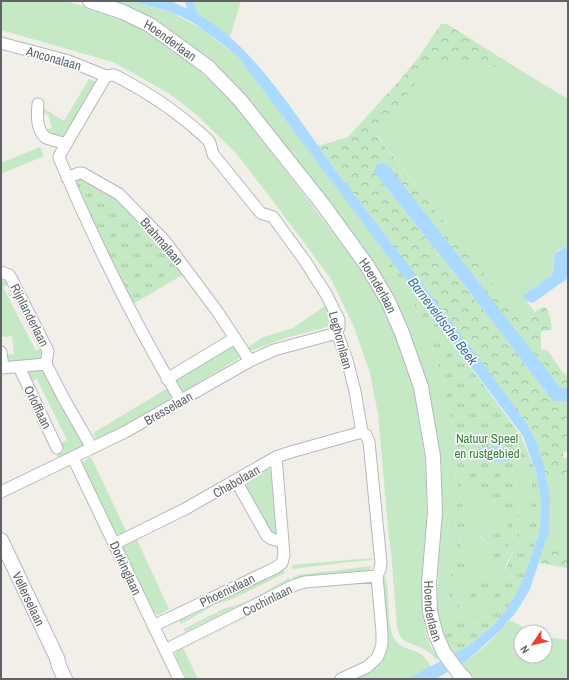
<svg xmlns="http://www.w3.org/2000/svg" width="569" height="680" font-family="'Archivo Narrow',sans-serif">
  <style>
    .grass { fill: #c5e8c5 }
    .forest { fill: url(#forest-crowns) }
    .park { fill: url(#park-tufts); fill-rule: evenodd }
    .water { fill: #aadaff }
    .lines { fill: none; stroke-linecap: round; stroke-linejoin: round }
    .minor-casing { stroke: #b5b8bc; stroke-width: 13 }
    .tertiary-casing { stroke: #b5b8bc; stroke-width: 16 }
    .minor { stroke: #fff; stroke-width: 11 }
    .tertiary { stroke: #fff; stroke-width: 14 }
    .labels { text-anchor: middle; stroke-width: 3; stroke-linejoin: round; paint-order: stroke }
    .street-label { font-size: 13px; fill: #5f6368; stroke: #fff }
    .park-label { font-size: 13px; fill: #348238; stroke: #fff }
    .water-label { font-size: 14px; font-style: italic; fill: #4174aa; stroke: #fff }
  </style>
  <defs>
    <pattern id="forest-crowns" width="20" height="18" patternUnits="userSpaceOnUse"><rect width="20" height="18" fill="#c5e8c5"/><path d="M2 6a3 3 0 1 1 6 0M12 15a3 3 0 1 1 6 0" fill="none" stroke="#a3c0a4"/></pattern>
    <pattern id="park-tufts" width="24" height="20" patternUnits="userSpaceOnUse"><rect width="24" height="20" fill="#c5e8c5"/><path d="M3 7l-1-3M5 7V3M7 7l1-3M15 17l-1-3M17 17v-4M19 17l1-3" fill="none" stroke="#a3c0a4"/></pattern>
  </defs>
  <rect width="100%" height="100%" fill="#f1efe8"/>
  <path class="grass" d="M 1,1 L 66,1 L 111,15 L 138,27 L 173,49 L 204,75 L 236,106 L 362,271 L 382,304 L 396,337 L 414,391 L 425,456 L 427,513 L 422,582 L 422,611 L 426,633 L 431,647 L 438,658 L 436,659 C 433,656 430,653 426,650 C 412,642 402,646 397,627 L 391,550 L 389,538 L 378,414 L 370,373 L 354,327 L 331,279 L 279,209 L 236,153 L 198,116 L 170,94 L 113,62 L 1,30 Z
    M 109,1 L 131,1 L 173,13 L 205,31 L 239,58 L 393,262 L 380,273 L 394,274 L 402,280 L 425,327 L 441,373 L 447,400 L 454,442 L 456,489 L 456,519 L 449,593 L 452,616 L 451,626 L 442,632 L 437,608 L 440,512 L 418,358 L 409,330 L 388,286 L 365,251 L 245,95 L 215,63 L 155,21 Z
    M 193,1 L 241,1 L 230,37 L 210,21 L 198,14 Z
    M 429,65 L 515,67 L 568,99 L 568,245 L 556,251 C 554,259 554,268 551,276 L 525,293 L 526,301 L 535,312 L 522,322 L 377,135 Z
    M 89,79 L 98,83 L 64,138 L 49,135 L 45,130 L 52,128 L 48,114 L 41,115 L 43,108 L 64,121 Z
    M 40,147 L 44,156 L 1,174 L 1,163 Z
    M 1,279 L 6,280 L 10,283 L 3,287 L 36,351 L 42,348 L 44,352 L 42,359 L 13,362 L 8,362 L 6,355 L 14,354 L 12,336 L 3,337 L 1,326 Z
    M 325,306 L 331,320 L 331,325 L 327,327 L 282,339 L 254,350 L 250,350 L 248,347 L 263,337 L 293,328 Z
    M 232,347 L 235,347 L 240,354 L 239,358 L 184,391 L 180,390 L 175,382 L 177,379 Z
    M 30,369 L 41,369 L 45,371 L 83,442 C 83,451 67,455 59,459 L 57,455 L 64,451 L 61,443 L 67,440 L 37,379 L 30,382 L 27,375 L 28,371 Z
    M 168,388 L 171,393 L 171,398 L 98,440 L 96,439 L 93,433 Z
    M 91,457 L 127,533 L 121,535 L 114,533 L 82,466 C 83,461 86,459 91,457 Z
    M 525,460 C 528,470 531,481 532,491 C 533,510 530,538 520,554 L 518,500 L 512,468 Z
    M 461,468 L 466,472 L 471,489 L 477,493 L 483,501 L 490,500 L 498,501 L 509,523 L 508,531 C 495,535 478,528 467,522 C 460,506 462,485 461,468 Z
    M 268,469 L 271,471 L 276,534 L 272,533 L 245,484 Z
    M 547,479 L 568,481 L 568,549 L 544,545 C 551,524 550,502 547,479 Z
    M 462,527 C 466,528 469,530 473,532 C 488,541 491,549 496,565 L 492,567 L 468,566 C 459,554 460,542 462,527 Z
    M 510,539 L 515,541 L 515,547 L 500,578 L 493,581 L 486,603 L 490,607 L 487,612 L 469,618 L 463,615 L 459,609 L 458,588 L 459,576 L 464,571 L 493,574 L 506,555 Z
    M 137,540 L 169,609 L 158,615 L 154,613 L 123,551 L 123,547 Z
    M 372,558 L 372,560 L 350,562 L 292,569 L 292,565 Z
    M 372,566 L 369,571 L 304,577 L 295,581 L 293,577 L 298,575 Z
    M 282,568 L 285,573 L 233,599 L 216,604 L 181,624 L 178,618 L 185,615 L 187,618 L 210,605 L 209,604 Z
    M 385,576 C 392,595 384,622 395,640 C 400,648 411,649 419,653 C 424,656 428,661 431,667 L 407,679 L 356,679 C 373,671 382,664 387,645 L 382,579 Z
    M 289,578 L 290,580 L 185,632 L 184,629 L 223,609 L 240,604 L 259,595 Z
    M 510,620 L 532,632 L 521,632 L 521,656 L 545,656 L 545,637 L 568,640 L 568,679 L 476,679 L 462,664 C 479,652 496,637 510,620 Z
    M 183,648 L 198,679 L 187,679 L 175,655 L 176,652 Z"/>
  <path class="forest" d="M 441,24 L 447,24 L 515,67 L 429,65 L 377,136 L 522,321 L 542,307 L 546,308 L 550,316 L 552,330 L 541,331 L 541,349 L 547,350 L 561,370 L 568,377 L 568,388 L 560,387 L 485,291 L 374,172 L 476,300 L 553,401 L 568,402 L 568,452 L 563,452 L 563,458 L 568,458 L 568,481 L 547,479 L 537,443 L 526,422 L 318,146 L 348,137 L 400,80 L 418,58 Z
    M 544,545 L 568,549 L 568,568 L 539,563 Z"/>
  <path class="park" d="M 81,178 L 114,196 L 162,246 L 184,274 L 133,304 L 78,191 L 75,184 L 77,179 Z
    M 393,262 L 521,436 L 536,472 L 541,499 L 540,530 L 521,585 L 508,607 L 495,624 L 467,647 L 455,654 L 449,649 L 442,632 L 451,626 L 452,616 L 449,593 L 456,519 L 456,489 L 454,442 L 447,400 L 441,373 L 425,327 L 402,280 L 394,274 L 380,273 ZM 525,460 C 528,470 531,481 532,491 C 533,509 530,538 520,554 L 518,500 L 512,468 ZM 461,468 L 466,472 L 471,489 L 477,493 L 483,502 L 490,500 L 498,501 L 498,508 C 506,514 509,520 508,531 C 495,535 478,528 467,522 C 460,506 462,486 461,468 ZM 462,527 L 482,537 L 489,546 L 496,565 L 492,567 L 468,566 C 460,554 459,541 462,527 ZM 510,540 L 515,541 L 515,547 C 510,558 505,577 492,581 C 484,584 475,583 467,587 L 471,602 L 476,606 L 486,603 L 490,607 L 487,612 L 469,618 L 463,615 L 459,609 L 458,588 L 459,576 L 464,571 L 493,574 C 504,564 507,554 510,540 Z"/>
  <path class="water" d="M 131,1 L 170,1 L 186,8 L 187,6 L 184,1 L 193,1 L 198,14 C 256,47 296,117 335,169 C 392,244 449,318 505,393 L 526,422 L 537,443 L 545,470 L 550,498 L 549,531 L 536,571 L 530,589 L 517,611 L 501,630 L 472,656 L 462,664 L 435,679 L 407,679 L 467,647 L 495,624 L 508,607 L 521,585 L 540,530 L 541,499 L 536,472 L 523,436 L 239,58 C 219,41 198,23 173,13 C 159,8 145,5 131,1 Z
    M 382,163 L 388,165 L 560,387 L 568,388 L 568,402 L 553,401 L 476,300 L 374,172 L 376,165 Z
    M 568,245 L 568,278 L 533,303 L 526,301 L 523,295 L 551,276 L 553,272 L 555,253 Z
    M 499,446 L 506,450 L 511,459 C 501,464 487,461 477,457 L 476,450 L 485,447 Z"/>
  <g class="lines">
    <defs>
      <path id="minor" d="M 1,43 L 69,61 L 106,76 L 114,75 L 118,77 C 151,94 180,114 207,139 L 210,143 L 213,154 L 259,211 L 261,213 L 273,217 L 305,261 L 326,294 L 339,320 L 339,327 L 337,333 L 347,360 L 355,391 L 362,432 L 366,435 L 369,442 L 381,563 L 380,569 L 377,576 L 382,632 L 382,644 L 380,651 L 377,658 L 367,667 L 341,679
        M 106,76 L 62,151 L 59,157 L 60,160 C 95,243 135,324 181,401
        M 38,104 C 37,115 36,130 46,138 L 66,144
        M 67,178 L 79,173 L 82,173 L 119,194 L 164,240 L 217,311 L 250,361
        M 1,272 L 9,275 L 11,278 L 48,351 L 46,364 L 64,399 L 92,448
        M 1,352 L 3,368
        M 19,367 L 57,448
        M 1,368 L 46,364
        M 167,379 L 235,338
        M 73,458 L 179,679
        M 236,481 L 267,536 L 272,539 L 283,542
        M 1,492 L 125,432 L 250,361 L 274,350 L 337,333
        M 114,544 L 185,509 L 276,457 L 291,452 L 362,432
        M 153,626 L 275,568 L 282,563 L 284,555 L 276,457
        M 165,650 L 295,585 L 305,582 L 377,576"/>
      <g id="tertiary">
        <path id="s1" d="M 90,1 L 123,12 L 150,25 L 208,67 L 240,100 L 324,206 L 368,267 L 388,301 L 402,333 L 421,387 L 433,456 L 435,512 L 429,583 L 430,612 L 436,635 L 444,653 L 459,673 L 465,679"/>
        <path id="s2" d="M 1,540 L 57,658 L 59,666 L 65,679"/>
      </g>
    </defs>
    <use href="#minor" class="minor-casing"/>
    <use href="#tertiary" class="tertiary-casing"/>
    <use href="#minor" class="minor"/>
    <use href="#tertiary" class="tertiary"/>
  </g>
  <g class="labels">
    <g class="street-label">
      <text dy="5" stroke="none"><textPath href="#s1" startOffset="90">Hoenderlaan</textPath></text>
      <text transform="translate(54 58) rotate(16)" y="5">Anconalaan</text>
      <text transform="translate(162 241) rotate(49)" y="5">Brahmalaan</text>
      <text dy="5" stroke="none"><textPath href="#s1" startOffset="414">Hoenderlaan</textPath></text>
      <text transform="translate(30 315) rotate(63)" y="5">Rijnlanderlaan</text>
      <text transform="translate(341 340) rotate(75)" y="5">Leghornlaan</text>
      <text transform="translate(38 407) rotate(64)" y="5">Orlofflaan</text>
      <text transform="translate(168 408) rotate(-30)" y="5">Bresselaan</text>
      <text transform="translate(236 481) rotate(-30)" y="5">Chabolaan</text>
      <text transform="translate(126 568) rotate(65)" y="5">Dorkinglaan</text>
      <text transform="translate(227 590) rotate(-26)" y="5">Phoenixlaan</text>
      <text dy="5" stroke="none"><textPath href="#s2" startOffset="65">Vellerselaan</textPath></text>
      <text transform="translate(267 600) rotate(-27)" y="5">Cochinlaan</text>
      <text dy="5" stroke="none"><textPath href="#s1" startOffset="750">Hoenderlaan</textPath></text>
    </g>
    <g class="park-label">
      <text x="487" y="443">Natuur Speel<tspan x="487" dy="15">en rustgebied</tspan></text>
    </g>
    <g class="water-label">
      <text transform="translate(443 321) rotate(53)" y="5">Barneveldsche Beek</text>
    </g>
  </g>
  <rect width="569" height="680" fill="none" stroke="#5f6368" stroke-width="4"/>
  <g transform="translate(533 644) rotate(236)"><circle r="19" fill="#ffffff" stroke="#bfc1c3"/>
  <path d="M0-3L7 15L0 10L-7 15Z" fill="#ea4335"/>
  <text y="-6" font-size="11" font-weight="bold" text-anchor="middle" fill="#5f6368">N</text>
  </g>
</svg>
